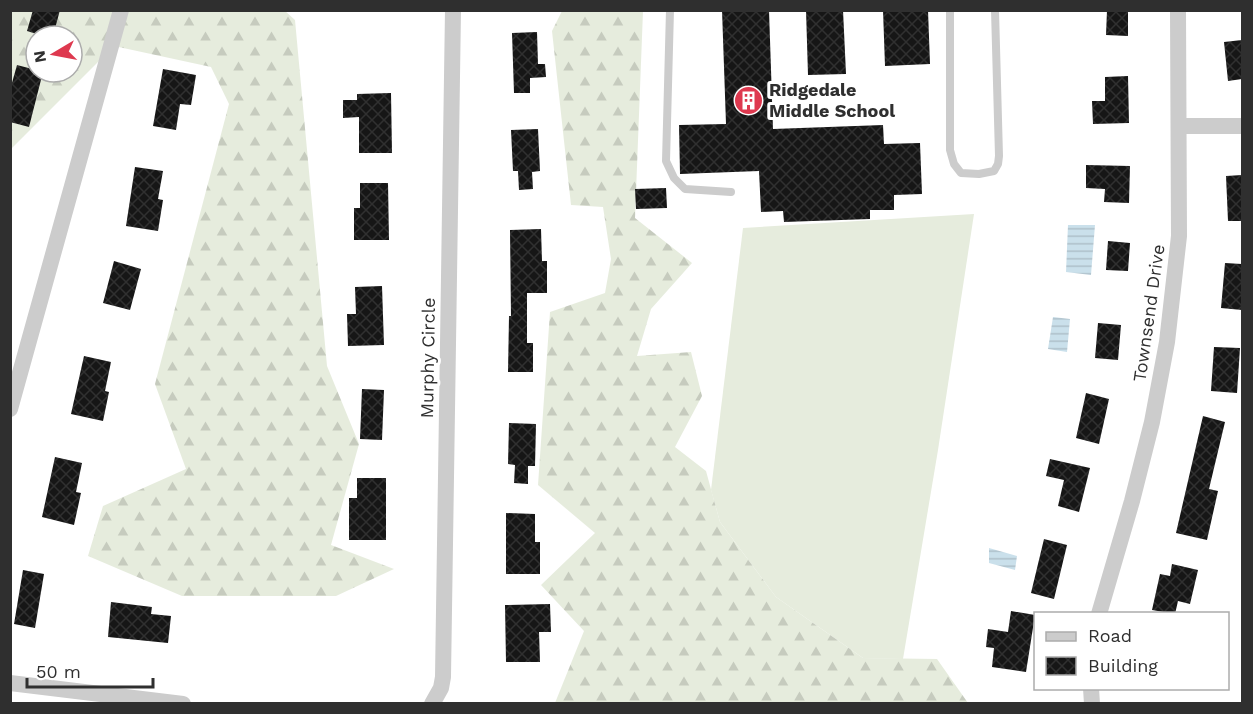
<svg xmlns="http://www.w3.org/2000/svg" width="1253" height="714" font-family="'Work Sans',sans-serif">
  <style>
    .grass { fill: #e6ecdd }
    .forest { fill: url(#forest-firs); fill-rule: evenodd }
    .water { fill: url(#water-rules) }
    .building { fill: url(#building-cross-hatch) }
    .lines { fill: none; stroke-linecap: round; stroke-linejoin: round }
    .service { stroke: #ccc; stroke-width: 8 }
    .minor { stroke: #ccc; stroke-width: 16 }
    .labels { text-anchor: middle; stroke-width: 6; stroke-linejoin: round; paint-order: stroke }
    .poi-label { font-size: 18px; font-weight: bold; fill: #2f2f2f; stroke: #fff; text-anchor: start }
    .street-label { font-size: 18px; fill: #2f2f2f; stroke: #fff }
  </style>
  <defs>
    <pattern id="forest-firs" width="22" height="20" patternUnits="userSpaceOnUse" patternTransform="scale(1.5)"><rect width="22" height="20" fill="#e6ecdd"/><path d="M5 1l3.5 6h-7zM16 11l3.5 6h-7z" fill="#c6cbbe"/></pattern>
    <pattern id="water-rules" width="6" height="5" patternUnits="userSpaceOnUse" patternTransform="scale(1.5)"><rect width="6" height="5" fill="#cae0eb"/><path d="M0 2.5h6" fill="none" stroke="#aec0ca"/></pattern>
    <pattern id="building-cross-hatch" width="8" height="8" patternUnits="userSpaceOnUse" patternTransform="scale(1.5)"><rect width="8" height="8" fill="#161616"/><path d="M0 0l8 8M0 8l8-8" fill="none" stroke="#303030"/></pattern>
  </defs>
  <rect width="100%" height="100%" fill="#fff"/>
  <path class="grass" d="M 974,214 L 938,450 L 903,659 L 863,658 L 776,597 L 720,522 L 711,490 L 743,228 Z"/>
  <path class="forest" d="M 284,10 L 295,20 L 327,366 L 359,444 L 331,545 L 394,569 L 336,596 L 182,596 L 88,556 L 103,506 L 186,469 L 155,384 L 229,104 L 211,67 L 114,46 L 11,149 L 11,11 ZM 36,36 L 72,36 L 72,72 L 36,72 Z
    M 562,11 L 643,11 L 635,218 L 692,263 L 651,309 L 637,356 L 691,352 L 702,396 L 675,447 L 706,471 L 720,522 L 776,597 L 863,658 L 937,659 L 968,703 L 555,703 L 584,631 L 541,585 L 595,533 L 538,485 L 550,312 L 605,293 L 611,259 L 603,207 L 571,205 L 552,31 Z"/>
  <path class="water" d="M 1068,225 L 1095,225 L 1091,275 L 1066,272 Z
    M 1053,317 L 1070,319 L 1067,352 L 1048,349 Z
    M 989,548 L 1017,556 L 1015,570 L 989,563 Z"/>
  <path class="building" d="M 33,10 L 60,10 L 53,36 L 43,36 L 27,31 Z
    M 722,10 L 769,10 L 773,129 L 883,125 L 884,144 L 920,143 L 922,194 L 894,195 L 894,210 L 870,210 L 870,219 L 784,222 L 783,211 L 761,212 L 759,171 L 680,174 L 679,125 L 726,124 Z
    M 806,10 L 843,10 L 846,74 L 808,75 Z
    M 883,10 L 928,10 L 930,64 L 885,66 Z
    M 1107,10 L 1128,10 L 1128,36 L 1106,35 Z
    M 537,32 L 538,64 L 545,64 L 546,77 L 530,78 L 530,93 L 514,93 L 512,33 Z
    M 1242,40 L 1242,79 L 1228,81 L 1224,42 Z
    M 17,65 L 36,70 L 36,72 L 43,72 L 29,127 L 10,122 L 10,90 Z
    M 163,69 L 196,75 L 191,105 L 180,104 L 176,130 L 153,126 Z
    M 1128,76 L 1129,123 L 1093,124 L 1092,101 L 1105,101 L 1105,77 Z
    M 391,93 L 392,153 L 359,153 L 359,117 L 343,118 L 343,100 L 357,100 L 357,94 Z
    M 538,129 L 540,171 L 532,172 L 533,189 L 519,190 L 518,171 L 513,171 L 511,130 Z
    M 1086,165 L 1130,166 L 1129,203 L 1104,202 L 1105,189 L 1086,188 Z
    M 135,167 L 163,171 L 158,199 L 163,200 L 158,231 L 126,226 Z
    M 1242,175 L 1242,221 L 1228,221 L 1226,176 Z
    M 360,183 L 388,183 L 389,240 L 354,240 L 354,208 L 360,208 Z
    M 666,188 L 667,208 L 636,209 L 635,189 Z
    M 541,229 L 542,261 L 547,261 L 547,293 L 527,293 L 527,343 L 533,343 L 533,372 L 508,372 L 509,316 L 511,316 L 510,230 Z
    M 1108,241 L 1130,243 L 1128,271 L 1106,270 Z
    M 114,261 L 141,269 L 130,310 L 103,303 Z
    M 1225,263 L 1242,264 L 1242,310 L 1221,308 Z
    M 382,286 L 384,345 L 348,346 L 347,314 L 356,314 L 355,287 Z
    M 1098,323 L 1121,325 L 1118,360 L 1095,358 Z
    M 1214,347 L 1240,348 L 1237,393 L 1211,391 Z
    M 84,356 L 111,362 L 105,391 L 109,392 L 103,421 L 71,414 Z
    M 362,389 L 384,390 L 382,440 L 360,439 Z
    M 1086,393 L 1109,399 L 1099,444 L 1076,438 Z
    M 1203,416 L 1225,422 L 1209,489 L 1218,491 L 1207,540 L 1176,533 Z
    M 509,423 L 536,424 L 535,466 L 528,466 L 528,484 L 514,483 L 515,465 L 508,464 Z
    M 55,457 L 82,463 L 76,492 L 81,493 L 74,525 L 42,517 Z
    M 1050,459 L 1090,468 L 1079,512 L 1058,506 L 1064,480 L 1046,476 Z
    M 357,478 L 386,478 L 386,540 L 349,540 L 349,498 L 357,498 Z
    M 506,513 L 535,514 L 535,542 L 540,542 L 540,574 L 506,574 Z
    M 1044,539 L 1067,545 L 1054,599 L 1031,593 Z
    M 1172,564 L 1198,570 L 1190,604 L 1178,601 L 1175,614 L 1152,610 L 1160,574 L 1170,576 Z
    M 23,570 L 44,574 L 35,628 L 14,624 Z
    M 111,602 L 152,607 L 151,614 L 171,616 L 168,643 L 108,637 Z
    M 550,604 L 551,632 L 539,632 L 540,662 L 506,662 L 505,605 Z
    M 1011,611 L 1035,615 L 1026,672 L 992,667 L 994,648 L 986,647 L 988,629 L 1008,632 Z"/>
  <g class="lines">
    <path class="service" d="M 670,10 L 666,161 L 674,178 L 685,189 L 731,192
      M 950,10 L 950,150 L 954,164 L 961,173 L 979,174 L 994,171 L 998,164 L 999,156 L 995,10"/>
    <path class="minor" d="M 1180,126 L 1242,126
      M 10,409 L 121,10
      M 1099,614 L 1132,501 L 1152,422 L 1167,342 L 1179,236 L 1178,10
      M 10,683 L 183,704
      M 1091,688 L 1092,704
      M 432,704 L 441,688 L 443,677 L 453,10"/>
  </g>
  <defs>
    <symbol id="building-disc" viewBox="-11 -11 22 22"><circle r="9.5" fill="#de394f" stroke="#fff"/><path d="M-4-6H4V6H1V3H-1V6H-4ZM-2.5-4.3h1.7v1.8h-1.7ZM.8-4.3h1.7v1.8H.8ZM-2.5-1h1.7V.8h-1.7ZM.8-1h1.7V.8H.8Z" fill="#fff"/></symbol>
  </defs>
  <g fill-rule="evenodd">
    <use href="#building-disc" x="732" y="84" width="33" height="33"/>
  </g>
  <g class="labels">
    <g class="poi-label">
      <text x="769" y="96">Ridgedale<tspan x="769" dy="21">Middle School</tspan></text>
    </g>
    <g class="street-label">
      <text transform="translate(1149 313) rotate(-82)" y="6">Townsend Drive</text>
      <text transform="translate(428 358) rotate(-89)" y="6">Murphy Circle</text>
    </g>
  </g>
  <rect width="1253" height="714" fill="none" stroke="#2f2f2f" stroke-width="24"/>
  <rect x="1034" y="612" width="195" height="78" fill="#ffffff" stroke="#acacac" stroke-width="1.5"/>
  <rect x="1046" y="632" width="30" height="9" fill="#cccccc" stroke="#acacac" stroke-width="1.5"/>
  <text x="1088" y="642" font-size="18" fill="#2f2f2f">Road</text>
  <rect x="1046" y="657" width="30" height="18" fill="url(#building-cross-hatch)" stroke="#acacac" stroke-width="1.5"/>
  <text x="1088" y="672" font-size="18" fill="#2f2f2f">Building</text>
  <g transform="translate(54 54) rotate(260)"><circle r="28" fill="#ffffff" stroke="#acacac" stroke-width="1.5"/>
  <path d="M0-4.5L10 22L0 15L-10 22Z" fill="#de394f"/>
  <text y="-9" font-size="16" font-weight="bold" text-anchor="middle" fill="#2f2f2f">N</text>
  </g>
  <path d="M27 678v9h126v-9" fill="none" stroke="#2f2f2f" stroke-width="3"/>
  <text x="36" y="678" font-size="18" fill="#2f2f2f" stroke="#ffffff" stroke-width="4.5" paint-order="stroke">50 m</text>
</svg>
